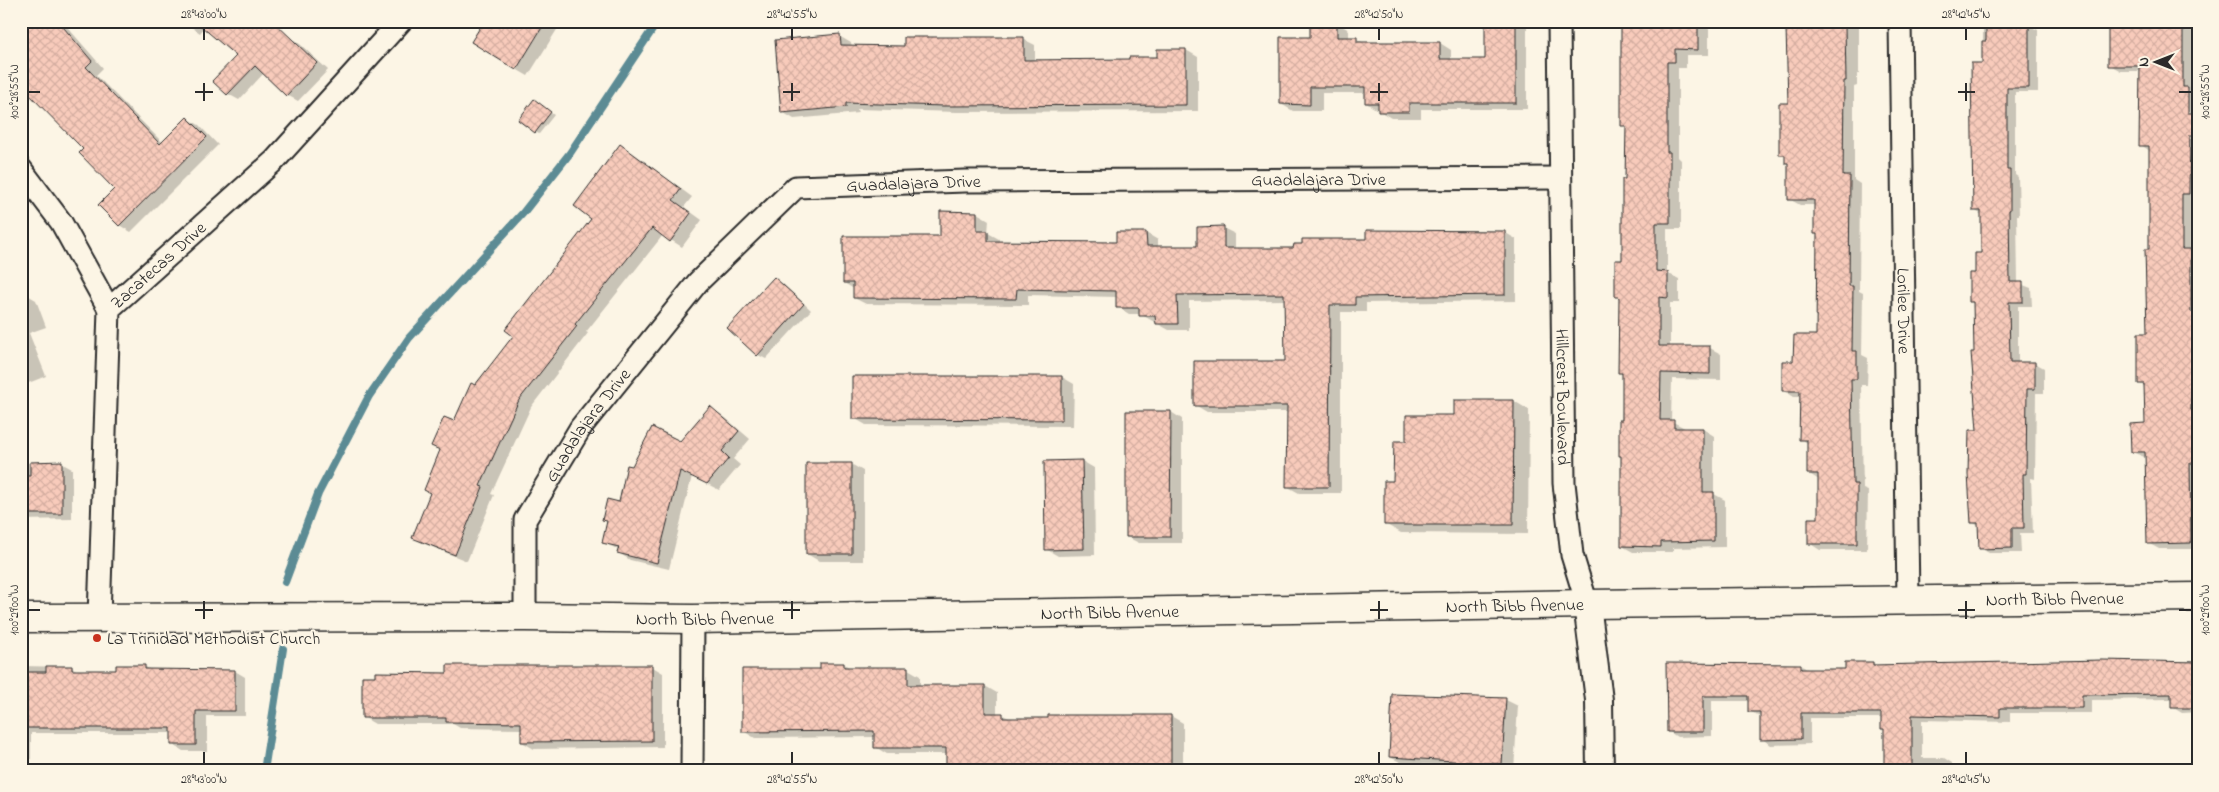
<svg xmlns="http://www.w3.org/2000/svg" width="2219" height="792" font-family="'Indie Flower',sans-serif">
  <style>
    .shadow { fill: #0003 }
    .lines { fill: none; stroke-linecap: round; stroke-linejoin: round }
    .stream { stroke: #5c8b94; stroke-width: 8 }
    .building { fill: url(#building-cross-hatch); stroke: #2b2b2b }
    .minor-casing { stroke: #2b2b2b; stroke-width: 25 }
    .tertiary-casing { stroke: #2b2b2b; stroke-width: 30 }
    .secondary-casing { stroke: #2b2b2b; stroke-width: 31 }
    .minor { stroke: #fcf5e5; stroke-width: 21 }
    .tertiary { stroke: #fcf5e5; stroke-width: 26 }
    .secondary { stroke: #fcf5e5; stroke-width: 28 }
    .ticks { fill: none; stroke: #2b2b2b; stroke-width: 2 }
    .poi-dot { fill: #c8321e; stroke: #fcf5e5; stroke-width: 2 }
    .labels { text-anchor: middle; stroke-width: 4.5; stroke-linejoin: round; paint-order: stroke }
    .street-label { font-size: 18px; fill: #2b2b2b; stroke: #fcf5e5 }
    .poi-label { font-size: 18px; fill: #2b2b2b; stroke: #fcf5e5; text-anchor: start }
    .neatline { fill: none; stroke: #2b2b2b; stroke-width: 2 }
    .ticks-label { font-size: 12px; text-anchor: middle; fill: #2b2b2b }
  </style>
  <defs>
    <pattern id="building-cross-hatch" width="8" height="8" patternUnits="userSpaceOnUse" patternTransform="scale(1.25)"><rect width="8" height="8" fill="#f8cbbb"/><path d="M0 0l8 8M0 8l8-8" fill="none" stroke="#d5aea1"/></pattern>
  </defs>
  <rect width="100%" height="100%" fill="#fcf5e5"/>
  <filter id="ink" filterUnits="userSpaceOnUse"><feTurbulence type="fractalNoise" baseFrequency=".02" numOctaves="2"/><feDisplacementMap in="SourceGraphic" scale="10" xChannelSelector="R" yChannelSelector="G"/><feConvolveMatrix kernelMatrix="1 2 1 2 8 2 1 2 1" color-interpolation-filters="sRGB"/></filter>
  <g filter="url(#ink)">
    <path class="shadow" d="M 21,21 L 62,21 L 103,68 L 96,75 L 163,143 L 187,118 L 199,125 L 218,145 L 131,232 L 119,225 L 116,189 L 85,149 L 33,96 L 21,88 Z
      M 183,21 L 269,21 L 301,45 L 328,70 L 298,101 L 287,95 L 264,73 L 239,100 L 228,94 L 214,81 L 238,56 L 204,28 L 200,33 Z
      M 485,21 L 558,21 L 555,26 L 558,28 L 528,76 L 516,69 Z
      M 1486,21 L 1527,21 L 1527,109 L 1421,109 L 1421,118 L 1391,118 L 1366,103 L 1366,93 L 1322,93 L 1322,111 L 1293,111 L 1281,104 L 1311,39 L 1311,23 L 1337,23 L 1349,30 L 1349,39 L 1357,39 L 1364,43 L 1440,43 L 1451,50 L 1451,60 L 1486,60 Z
      M 1622,21 L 1707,21 L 1707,28 L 1709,29 L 1709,55 L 1686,55 L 1686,68 L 1678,68 L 1678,157 L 1681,160 L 1681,229 L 1667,229 L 1667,273 L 1679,279 L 1679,303 L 1670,303 L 1670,347 L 1710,348 L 1721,354 L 1721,380 L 1672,379 L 1671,421 L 1685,428 L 1703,429 L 1714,436 L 1714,494 L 1725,500 L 1725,547 L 1673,548 L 1673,552 L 1633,552 L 1622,546 L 1623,457 L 1620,455 L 1623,375 L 1620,373 L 1620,299 L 1616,296 L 1623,262 L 1627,128 L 1623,125 Z
      M 1793,21 L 1859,21 L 1859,74 L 1857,74 L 1857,86 L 1854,87 L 1854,180 L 1860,184 L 1859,291 L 1863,293 L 1862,355 L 1868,358 L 1867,385 L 1861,385 L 1863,489 L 1868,491 L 1867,550 L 1820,550 L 1809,543 L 1819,519 L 1819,480 L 1808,473 L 1809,444 L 1801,439 L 1801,397 L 1794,397 L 1783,390 L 1817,336 L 1818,235 L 1815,234 L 1815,205 L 1800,205 L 1789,199 L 1789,163 L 1787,158 L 1780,154 L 1789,105 Z
      M 1983,21 L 2028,21 L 2028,25 L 2038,30 L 2038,92 L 2015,92 L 2015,175 L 2018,177 L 2019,215 L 2017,215 L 2018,283 L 2031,288 L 2032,306 L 2018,306 L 2018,363 L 2035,363 L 2044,368 L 2044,393 L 2036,393 L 2035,479 L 2031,478 L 2033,533 L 2020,533 L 2021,553 L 1989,553 L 1980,548 L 1980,527 L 1972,522 L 1978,431 L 1975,304 L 1970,301 L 1983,254 L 1982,215 L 1974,210 L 1983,65 Z
      M 2150,21 L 2194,21 L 2194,92 L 2198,94 L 2198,200 L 2192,200 L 2192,252 L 2198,255 L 2198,549 L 2159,549 L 2148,543 L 2147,458 L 2132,452 L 2147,424 L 2145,387 L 2139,383 L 2148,335 L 2150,151 L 2141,145 L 2141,71 L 2121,71 L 2110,65 L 2150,29 Z
      M 839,36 L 851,43 L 852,46 L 905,48 L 1023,39 L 1035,45 L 1035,61 L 1130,60 L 1158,58 L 1158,50 L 1186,50 L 1198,57 L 1198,111 L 957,112 L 857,109 L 858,113 L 794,119 L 782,112 Z
      M 537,103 L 554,115 L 539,134 L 535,132 Z
      M 632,153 L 692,197 L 684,207 L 702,220 L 682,247 L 663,235 L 586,332 L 588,333 L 531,407 L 491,494 L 494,495 L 467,561 L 425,544 L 414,537 L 432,493 L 455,423 L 476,386 L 515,336 L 593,219 Z
      M 977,213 L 989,220 L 988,233 L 999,239 L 999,242 L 1118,243 L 1146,233 L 1158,240 L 1158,247 L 1198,247 L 1223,228 L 1235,234 L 1235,250 L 1295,249 L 1367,241 L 1504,232 L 1516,239 L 1516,301 L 1366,303 L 1366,312 L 1341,312 L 1341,493 L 1299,493 L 1288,487 L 1288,412 L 1207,412 L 1195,405 L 1286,362 L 1285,300 L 1189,301 L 1189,330 L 1169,330 L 1140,314 L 1129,314 L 1118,307 L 1118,297 L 1028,295 L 1028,305 L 866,304 L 854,298 L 854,289 L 844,283 L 941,237 Z
      M 774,279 L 782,283 L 811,310 L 766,359 L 758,355 Z
      M 24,293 L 36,300 L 46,327 L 29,333 L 46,376 L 21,386 L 21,294 Z
      M 1062,377 L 1074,384 L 1073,426 L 866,425 L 854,418 Z
      M 1514,401 L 1529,410 L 1528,534 L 1401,533 L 1385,524 L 1394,482 L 1455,417 Z
      M 710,408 L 722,415 L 750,439 L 733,459 L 740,465 L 719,490 L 692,476 L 669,569 L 630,560 L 619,553 L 619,550 L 603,542 L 608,522 L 603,519 L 619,503 L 633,468 L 680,443 Z
      M 1171,412 L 1182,419 L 1182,543 L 1139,543 L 1127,537 Z
      M 1082,461 L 1094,468 L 1095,555 L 1058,556 L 1046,549 L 1046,462 Z
      M 21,463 L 61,463 L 72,469 L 72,519 L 21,520 Z
      M 851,464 L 863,471 L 863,561 L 819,561 L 807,554 Z
      M 1873,663 L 1878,666 L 2198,663 L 2198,712 L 2182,713 L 2172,707 L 2172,699 L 2091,700 L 2092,713 L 2010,713 L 2010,722 L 1922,720 L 1922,758 L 1944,758 L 1952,763 L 1952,771 L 1891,771 L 1886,767 L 1885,730 L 1882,729 L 1882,718 L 1810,718 L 1810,744 L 1771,745 L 1762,739 L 1762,717 L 1749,711 L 1749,701 L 1712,701 L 1712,736 L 1677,737 L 1668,731 L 1667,665 L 1800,665 L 1809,670 L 1846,670 Z
      M 821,664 L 844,664 L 852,669 L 908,669 L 920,676 L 920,686 L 985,686 L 997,693 L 997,715 L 1003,715 L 1011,719 L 1171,716 L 1183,723 L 1183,771 L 948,771 L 947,754 L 887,754 L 875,747 L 875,737 L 755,738 L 743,731 L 821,670 Z
      M 21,666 L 72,667 L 79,672 L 118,672 L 144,666 L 151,670 L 235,671 L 245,677 L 245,716 L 207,716 L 207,751 L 183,751 L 172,744 L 172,733 L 31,733 L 31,771 L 21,771 Z
      M 651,666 L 663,673 L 663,747 L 534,749 L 522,742 L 522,729 L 460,728 L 453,724 L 375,724 L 363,717 L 377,677 Z
      M 1506,700 L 1518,706 L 1514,770 L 1402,763 L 1390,757 Z"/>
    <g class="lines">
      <path class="stream" d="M 285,582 L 318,494 L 369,396 L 409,338 L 523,213 L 570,153 L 658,21
        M 264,771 L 283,649"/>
    </g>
    <path class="building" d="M 21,21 L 58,21 L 92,61 L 86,67 L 160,144 L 187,117 L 207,137 L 119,226 L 98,205 L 114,189 L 79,153 L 83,149 L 21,86 Z
      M 195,21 L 273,21 L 317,63 L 286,96 L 255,66 L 227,95 L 212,81 L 236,56 Z
      M 484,21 L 546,21 L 516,70 L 471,42 Z
      M 1485,21 L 1516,21 L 1516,103 L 1409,103 L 1409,112 L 1378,112 L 1378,103 L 1365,103 L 1365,87 L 1310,87 L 1310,105 L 1280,104 L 1280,37 L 1310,37 L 1310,22 L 1337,22 L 1337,37 L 1357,37 L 1357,42 L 1440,42 L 1440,59 L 1485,59 Z
      M 1621,21 L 1698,21 L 1698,50 L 1675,49 L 1675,62 L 1667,62 L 1667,152 L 1670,152 L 1670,223 L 1656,223 L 1656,271 L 1668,272 L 1668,298 L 1659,297 L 1659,346 L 1710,346 L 1710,374 L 1661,373 L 1660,420 L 1674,420 L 1674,428 L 1703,428 L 1703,492 L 1714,492 L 1714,541 L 1661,542 L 1661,547 L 1621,546 L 1621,456 L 1619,456 L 1619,420 L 1622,420 L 1622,373 L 1618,373 L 1619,297 L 1615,297 L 1615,260 L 1622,260 L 1622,179 L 1625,179 L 1626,126 L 1621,126 Z
      M 2148,21 L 2183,21 L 2183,87 L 2188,87 L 2188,113 L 2194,113 L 2194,135 L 2190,135 L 2189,194 L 2182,194 L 2182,249 L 2191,249 L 2191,312 L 2196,313 L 2196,370 L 2191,370 L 2191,410 L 2194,410 L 2195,463 L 2190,463 L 2191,543 L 2147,544 L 2145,452 L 2131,452 L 2130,424 L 2145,423 L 2144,384 L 2138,384 L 2138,333 L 2147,333 L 2145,249 L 2149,249 L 2149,146 L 2139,146 L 2140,66 L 2108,66 L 2108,27 L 2148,28 Z
      M 1986,24 L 2029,24 L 2029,88 L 2007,88 L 2007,170 L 2010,170 L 2010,210 L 2009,210 L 2010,282 L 2023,282 L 2023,302 L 2009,302 L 2010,362 L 2035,362 L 2035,389 L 2027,389 L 2026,474 L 2023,474 L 2024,528 L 2012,528 L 2012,548 L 1979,549 L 1978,523 L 1971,523 L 1968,474 L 1969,430 L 1977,430 L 1971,352 L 1974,352 L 1973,302 L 1969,302 L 1969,273 L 1975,273 L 1975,253 L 1981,253 L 1981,211 L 1973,211 L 1971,63 L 1982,63 L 1982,41 L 1986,41 Z
      M 1845,26 L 1846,81 L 1844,81 L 1843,176 L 1850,176 L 1849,286 L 1853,286 L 1852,351 L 1857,351 L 1857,379 L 1851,379 L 1853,484 L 1857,484 L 1857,544 L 1808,544 L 1808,518 L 1818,518 L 1818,474 L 1807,474 L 1807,440 L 1799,440 L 1800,391 L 1782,391 L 1782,361 L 1793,361 L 1794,335 L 1816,335 L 1817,234 L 1814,234 L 1814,200 L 1788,200 L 1788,163 L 1785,163 L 1785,155 L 1779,155 L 1779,103 L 1788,103 L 1786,28 Z
      M 840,34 L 841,45 L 904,46 L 904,37 L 1024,37 L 1024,60 L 1129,59 L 1129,57 L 1157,57 L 1157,49 L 1186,49 L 1186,105 L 944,106 L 846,103 L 846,107 L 781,113 L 775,40 Z
      M 534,99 L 551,112 L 535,133 L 518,120 Z
      M 620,144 L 681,189 L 673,200 L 691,213 L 670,242 L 652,228 L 575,324 L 577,326 L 519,400 L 480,486 L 483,487 L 455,555 L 412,538 L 430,493 L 424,490 L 440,450 L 431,446 L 444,417 L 454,421 L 471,383 L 475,385 L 513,336 L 505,330 L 591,219 L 574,206 Z
      M 940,211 L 977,212 L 977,231 L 988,231 L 988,241 L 1116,242 L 1116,232 L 1146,232 L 1147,246 L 1197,246 L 1197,227 L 1224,226 L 1224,248 L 1293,248 L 1294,244 L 1302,244 L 1302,239 L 1366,239 L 1366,230 L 1505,231 L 1505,295 L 1355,297 L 1355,305 L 1330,305 L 1329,487 L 1286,487 L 1287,406 L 1194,406 L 1194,361 L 1285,361 L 1284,294 L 1177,295 L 1178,324 L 1156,324 L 1155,316 L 1139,316 L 1139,308 L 1116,308 L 1116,291 L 1017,289 L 1016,299 L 853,298 L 853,283 L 843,283 L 843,236 L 940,236 Z
      M 774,277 L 804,304 L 757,356 L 727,328 Z
      M 852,376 L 1062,376 L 1062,420 L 852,419 Z
      M 1454,400 L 1514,400 L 1513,525 L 1384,525 L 1384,481 L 1393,481 L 1394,441 L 1406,441 L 1406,415 L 1454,415 Z
      M 710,406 L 739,431 L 722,451 L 729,458 L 707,484 L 680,471 L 657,563 L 617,553 L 619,547 L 602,543 L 607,521 L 602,520 L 607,499 L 619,502 L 627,465 L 632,466 L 652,427 L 680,441 Z
      M 1126,411 L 1171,411 L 1170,537 L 1126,537 Z
      M 1082,460 L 1084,549 L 1045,550 L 1044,461 Z
      M 62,461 L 62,514 L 21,514 L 21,476 L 30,476 L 30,462 Z
      M 806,463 L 852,463 L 852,554 L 806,554 Z
      M 2102,660 L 2198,662 L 2198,708 L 2171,708 L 2171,694 L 2082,695 L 2082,708 L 2000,708 L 2000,717 L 1912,715 L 1912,768 L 1884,768 L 1884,729 L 1881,729 L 1881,713 L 1801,713 L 1801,739 L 1760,740 L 1760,712 L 1748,712 L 1748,696 L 1703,696 L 1703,732 L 1667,732 L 1666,663 L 1801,664 L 1801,669 L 1845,669 L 1845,662 L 1873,662 L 1873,665 Z
      M 820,663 L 844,663 L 844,667 L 908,667 L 908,685 L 985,685 L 985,713 L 1003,713 L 1003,718 L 1048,718 L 1048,715 L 1171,715 L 1171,771 L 946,771 L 946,748 L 874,748 L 874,731 L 742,732 L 742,669 L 820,669 Z
      M 116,665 L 145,665 L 145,669 L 235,670 L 235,711 L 196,711 L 196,745 L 171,745 L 171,728 L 27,728 L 27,672 L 46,672 L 46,666 L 72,666 L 72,670 L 116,670 Z
      M 447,665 L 652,665 L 652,741 L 521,742 L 521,723 L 446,722 L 446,718 L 362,718 L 362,676 L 375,676 L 375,672 L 447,673 Z
      M 1392,694 L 1506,698 L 1502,764 L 1389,757 Z"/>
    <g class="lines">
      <defs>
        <g id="minor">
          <path id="s1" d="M 1559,21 L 1564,483 L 1572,555 L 1587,604"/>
          <path id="s2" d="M 1900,21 L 1908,600"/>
          <path d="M 21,169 L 61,222 L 109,309"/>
          <path id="s3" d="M 525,617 L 525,520 L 581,427 L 698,282 L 796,187 L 965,181 L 1560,178"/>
          <path id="s4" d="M 99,618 L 109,309 L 275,160 L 401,21"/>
          <path d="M 692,771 L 693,619"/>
        </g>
        <path id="tertiary" d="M 1587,604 L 1599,700 L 1600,771"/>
        <g id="secondary">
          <path id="s5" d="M 21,618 L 525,617 L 693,619 L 1587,604 L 2198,597"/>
        </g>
      </defs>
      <use href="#minor" class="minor-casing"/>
      <use href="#tertiary" class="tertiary-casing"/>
      <use href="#secondary" class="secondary-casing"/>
      <use href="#minor" class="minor"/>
      <use href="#tertiary" class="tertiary"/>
      <use href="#secondary" class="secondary"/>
    </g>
  </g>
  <path class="ticks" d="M 204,28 L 204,40M 792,28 L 792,40M 1379,28 L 1379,40M 1966,28 L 1966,40M 204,83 L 204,101M 792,83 L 792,101M 1379,83 L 1379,101M 1966,83 L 1966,101M 28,92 L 40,92M 195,92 L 213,92M 783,92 L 800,92M 1370,92 L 1388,92M 1958,92 L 1975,92M 2179,92 L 2192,92M 204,601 L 204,619M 792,601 L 792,619M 1379,601 L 1379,619M 1966,601 L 1966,619M 28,610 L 40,610M 195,610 L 213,610M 783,610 L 800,610M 1370,610 L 1388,610M 1958,610 L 1975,610M 2179,610 L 2192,610M 204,752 L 204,764M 792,752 L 792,764M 1379,752 L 1379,764M 1966,752 L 1966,764"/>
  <circle class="poi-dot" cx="97" cy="638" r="5"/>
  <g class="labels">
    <g class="street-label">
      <text dy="6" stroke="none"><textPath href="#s3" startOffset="1051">Guadalajara Drive</textPath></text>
      <text dy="6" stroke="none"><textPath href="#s3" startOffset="646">Guadalajara Drive</textPath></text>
      <text dy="6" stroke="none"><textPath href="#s4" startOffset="375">Zacatecas Drive</textPath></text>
      <text dy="6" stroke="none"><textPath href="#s2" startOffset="290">Lorilee Drive</textPath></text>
      <text dy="6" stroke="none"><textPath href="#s1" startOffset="376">Hillcrest Boulevard</textPath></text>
      <text dy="6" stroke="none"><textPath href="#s3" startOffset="211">Guadalajara Drive</textPath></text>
      <text dy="6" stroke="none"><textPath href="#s5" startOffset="2034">North Bibb Avenue</textPath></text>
      <text dy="6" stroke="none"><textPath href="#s5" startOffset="1494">North Bibb Avenue</textPath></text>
      <text dy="6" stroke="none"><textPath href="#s5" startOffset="1089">North Bibb Avenue</textPath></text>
      <text dy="6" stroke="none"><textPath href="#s5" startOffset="684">North Bibb Avenue</textPath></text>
    </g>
    <g class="poi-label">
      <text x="107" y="644">La Trinidad Methodist Church</text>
    </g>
  </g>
  <rect width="2219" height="792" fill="none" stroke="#fcf5e5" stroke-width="55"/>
  <g transform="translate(2156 62) rotate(270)" stroke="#fcf5e5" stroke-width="4" paint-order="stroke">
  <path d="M0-4L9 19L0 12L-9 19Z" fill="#2b2b2b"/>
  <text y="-8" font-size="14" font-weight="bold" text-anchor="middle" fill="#2b2b2b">N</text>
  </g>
  <rect x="28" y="28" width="2164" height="736" class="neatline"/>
  <g class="ticks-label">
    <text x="204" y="18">28°43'00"N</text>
    <text x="792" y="18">28°42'55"N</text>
    <text x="1379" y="18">28°42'50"N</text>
    <text x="1966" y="18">28°42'45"N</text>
    <text transform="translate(2205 92) rotate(-90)" y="4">100°28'55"W</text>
    <text transform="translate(14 92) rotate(-90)" y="4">100°28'55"W</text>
    <text transform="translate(2205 610) rotate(-90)" y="4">100°29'00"W</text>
    <text transform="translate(14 610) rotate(-90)" y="4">100°29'00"W</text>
    <text x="204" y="783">28°43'00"N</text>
    <text x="792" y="783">28°42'55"N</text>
    <text x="1379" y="783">28°42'50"N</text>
    <text x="1966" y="783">28°42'45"N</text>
  </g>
</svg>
